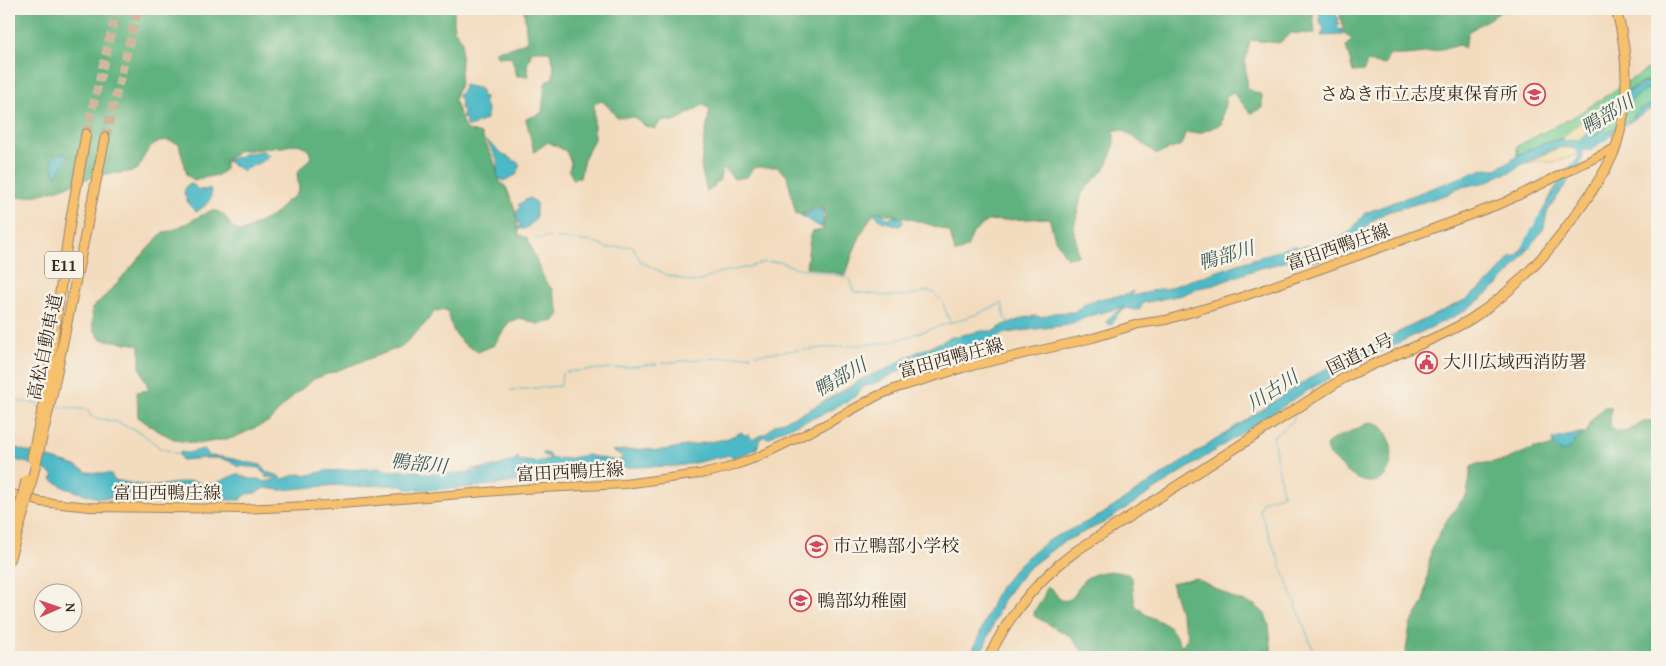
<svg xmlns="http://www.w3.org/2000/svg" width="1666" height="666" font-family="'Gentium Book Plus','Noto Serif JP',serif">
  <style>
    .green { fill: #74ce95; stroke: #587c5a }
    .forest { fill: #5fb17e; stroke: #4d6e4e }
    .sand { fill: #eeda9e; stroke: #94825e }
    .water { fill: #4cb9c6; stroke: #447272 }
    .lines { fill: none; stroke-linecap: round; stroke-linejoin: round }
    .stream { stroke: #4cb9c6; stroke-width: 1 }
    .river { stroke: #4cb9c6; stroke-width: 8 }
    .highway-tunnel { stroke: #ceb89e; stroke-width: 9; stroke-dasharray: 9 4.5; stroke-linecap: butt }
    .major-casing { stroke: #97826e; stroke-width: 10 }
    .highway-casing { stroke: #97826e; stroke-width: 11 }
    .major { stroke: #f7c06c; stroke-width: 8 }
    .highway { stroke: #f7c06c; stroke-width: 9 }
    .highway-bridge-casing { stroke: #97826e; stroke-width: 11; stroke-linecap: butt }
    .highway-bridge { stroke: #f7c06c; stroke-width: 9 }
    .labels { text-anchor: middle; stroke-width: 5; stroke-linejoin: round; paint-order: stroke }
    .shield { fill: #f7f3e8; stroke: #73665b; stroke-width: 1 }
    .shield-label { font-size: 16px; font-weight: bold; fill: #3b2a1e }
    .poi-label { font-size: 18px; fill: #3b2a1e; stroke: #f7f3e8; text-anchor: start }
    .street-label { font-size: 18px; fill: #3b2a1e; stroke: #f7f3e8 }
    .water-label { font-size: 19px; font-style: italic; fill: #415c59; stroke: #f7f3e8 }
  </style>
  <rect width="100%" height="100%" fill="#f7f3e8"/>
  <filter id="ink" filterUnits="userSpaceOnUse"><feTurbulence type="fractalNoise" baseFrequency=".02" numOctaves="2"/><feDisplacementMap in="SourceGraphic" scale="10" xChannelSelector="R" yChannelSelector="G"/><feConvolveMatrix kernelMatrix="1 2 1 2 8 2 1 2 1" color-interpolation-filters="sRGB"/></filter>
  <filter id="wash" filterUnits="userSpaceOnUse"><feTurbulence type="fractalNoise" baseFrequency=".0096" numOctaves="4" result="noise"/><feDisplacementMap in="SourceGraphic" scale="20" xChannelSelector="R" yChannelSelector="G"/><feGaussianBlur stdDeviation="1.12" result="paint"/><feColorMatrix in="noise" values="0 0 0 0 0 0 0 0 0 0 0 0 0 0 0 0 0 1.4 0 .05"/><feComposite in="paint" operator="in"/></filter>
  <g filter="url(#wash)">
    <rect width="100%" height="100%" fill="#f3dbbe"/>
    <path class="green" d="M 1657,63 L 1657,76 L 1637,85 L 1593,114 L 1563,138 L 1542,144 L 1517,155 L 1517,146 L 1575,116 Z
      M 1657,83 L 1657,102 L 1639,110 L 1628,121 L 1604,134 L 1592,144 L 1582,147 L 1606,128 C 1610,115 1644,89 1657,83 Z"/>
    <path class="forest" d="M 9,9 L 454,9 L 454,30 L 462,40 L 460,84 L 454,100 L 465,129 L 481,134 L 493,158 L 500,182 L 506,187 L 515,209 L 519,235 L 527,238 L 545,281 L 552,289 L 560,314 L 555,321 L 537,324 L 521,318 L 509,322 L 494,345 L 478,352 C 454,339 454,335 447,310 L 435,311 L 424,325 L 401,347 L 314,379 L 292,397 L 270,421 L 233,438 L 198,444 L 176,440 L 156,430 L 138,417 L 137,392 L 149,390 L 140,367 L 140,345 L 100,339 L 93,328 L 92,308 L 107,294 L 163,232 L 171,231 L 210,211 L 217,211 L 224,215 L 232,227 L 241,232 L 276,214 L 285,202 L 295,196 L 299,190 L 297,173 L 311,157 L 309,151 L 303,146 L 297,144 L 282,147 L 237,151 L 230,158 L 225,160 L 225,170 L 218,175 L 194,180 L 187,175 L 179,144 C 156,133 146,150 138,169 C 124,175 110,172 96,176 C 65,185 42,199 9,197 Z
      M 524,9 L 1314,9 L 1313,15 L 1315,34 L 1291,33 L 1279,43 L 1250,40 L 1245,64 L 1248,89 L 1262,95 L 1262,108 L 1251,113 L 1232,92 L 1226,98 L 1221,124 L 1200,133 L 1185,133 L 1182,145 L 1157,154 L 1123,130 L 1114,130 L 1114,146 L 1107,166 L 1082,193 L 1074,227 L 1078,256 L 1067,258 L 1055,239 L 1049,218 L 987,221 L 973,233 L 967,248 L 955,253 L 950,232 C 925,222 901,216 875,212 C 860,231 853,252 846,275 L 806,267 L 811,232 L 823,230 L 825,215 L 824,209 L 816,207 L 804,214 L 796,214 L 787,176 L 777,167 L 754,167 L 747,177 L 734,179 L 723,168 L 719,181 L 715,182 L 714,187 L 707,192 L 701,167 L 704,141 L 710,109 L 703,105 L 675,121 L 661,121 L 655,129 L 645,126 L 634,117 L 616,117 L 612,110 L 602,101 L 594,104 L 594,139 L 584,159 L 580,178 L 573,179 L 569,170 L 571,163 L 566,151 L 548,142 L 534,152 L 526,119 L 542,113 L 545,83 L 553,77 L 554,65 L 549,51 L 532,51 L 527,65 L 529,76 L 517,76 L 511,56 L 498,57 L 495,51 L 514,47 L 527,41 Z
      M 1339,9 L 1505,9 L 1468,32 L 1464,48 L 1459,45 C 1436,52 1413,56 1389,55 L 1385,65 L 1367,62 L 1364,71 L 1353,72 L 1346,46 L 1352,39 L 1344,34 Z
      M 1604,407 L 1611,407 L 1610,426 C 1627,445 1638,414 1657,422 L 1657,657 L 1405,657 L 1410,625 L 1424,602 L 1431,549 L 1448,518 L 1467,494 L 1471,467 L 1477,464 L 1503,461 L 1534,448 L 1547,448 L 1553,444 L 1563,452 C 1569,449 1574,446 1576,439 L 1582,436 L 1582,434 L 1587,433 L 1589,423 Z
      M 1371,422 C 1396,423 1402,483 1369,482 C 1365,482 1358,480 1354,477 C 1345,471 1337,461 1328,453 L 1326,447 L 1329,442 L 1334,439 Z
      M 1110,571 L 1128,574 L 1132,579 L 1134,599 L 1136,606 L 1145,614 L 1169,626 L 1182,646 L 1188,637 L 1171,583 L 1196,578 L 1235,599 L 1255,605 L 1265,614 L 1269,625 L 1272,657 L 1087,657 L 1070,636 L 1034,616 C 1034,607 1039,606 1042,599 C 1045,595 1045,591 1047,586 L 1053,590 L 1060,600 C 1075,603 1075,591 1083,581 C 1088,575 1102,572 1110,571 Z"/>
    <path class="sand" d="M 1618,97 L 1616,107 L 1584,137 L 1579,140 L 1561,141 C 1571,126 1603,107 1618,97 Z
      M 1560,147 L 1578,149 L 1579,151 L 1576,155 L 1552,163 L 1543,160 L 1526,163 Z"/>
    <path class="water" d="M 1317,9 L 1329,9 L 1329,12 L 1333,13 L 1336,11 L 1336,16 L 1339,18 L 1337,23 L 1340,23 L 1337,27 L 1339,30 L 1341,29 L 1343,35 L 1321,36 L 1324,28 L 1320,23 L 1320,15 L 1317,12 Z
      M 1657,76 L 1657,83 C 1644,89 1610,115 1606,128 L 1581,146 L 1592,144 L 1604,134 L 1628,121 L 1639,110 L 1657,102 L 1657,106 L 1643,113 L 1601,142 L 1592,149 L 1583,151 C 1583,161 1580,168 1572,175 L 1547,212 L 1544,228 L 1535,240 L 1528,246 L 1525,254 L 1509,274 L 1497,286 L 1473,305 L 1459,314 L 1354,364 L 1305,392 L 1105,522 L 1061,543 L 1026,570 L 1003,600 L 980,657 L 970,657 L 995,597 L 1000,587 L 1020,563 L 1047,541 L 1101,515 L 1313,376 L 1349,356 L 1467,299 L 1491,280 L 1512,256 L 1517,256 L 1529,238 L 1535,234 L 1539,228 L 1536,223 C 1549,201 1559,175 1578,159 L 1579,151 L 1578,149 L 1565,147 L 1553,149 L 1521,165 L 1511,172 L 1500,175 L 1487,182 L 1457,188 L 1448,194 L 1423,202 L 1387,212 L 1372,221 L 1353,240 L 1327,253 L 1320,260 L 1311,261 L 1297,257 L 1284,262 L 1257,269 L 1214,285 L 1198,288 L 1182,295 L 1143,303 L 1140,309 L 1135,310 L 1127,308 L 1118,313 L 1112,324 L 1109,325 L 1106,322 C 1111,314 1118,312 1124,307 L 1092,315 L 1068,325 L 1005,333 L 988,342 L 967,347 L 910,365 L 882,380 L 861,388 L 856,396 L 821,415 L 779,431 L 769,438 L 763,437 L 760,439 L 757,448 L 750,452 L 732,458 L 730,455 C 712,458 695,464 676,466 C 663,467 650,466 637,467 C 620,467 603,471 586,472 L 584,469 L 542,470 L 528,475 L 523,480 L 519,481 C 481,487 444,491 406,489 L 403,486 L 382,485 L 352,487 L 337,485 L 281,490 L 265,488 L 255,493 L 247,494 L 240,500 L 98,498 L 65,488 L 51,479 L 54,476 C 43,466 23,461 9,459 L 9,446 L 76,466 L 87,472 L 111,474 L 114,480 L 151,487 L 192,481 L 199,482 L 198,484 L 214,484 L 237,474 L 250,479 L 258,479 L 265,482 L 278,479 L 277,478 L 265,477 L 266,475 L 259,468 L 237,466 C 224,454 199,459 182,460 L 179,454 L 180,452 L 187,453 L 204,449 L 207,452 L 208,456 C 226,456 243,462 261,465 L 266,472 L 277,475 L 283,479 L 298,474 L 309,475 L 326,471 L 380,468 L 390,471 L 421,471 L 422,473 C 431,475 479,473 484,469 L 471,469 L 490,468 L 513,461 L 518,457 L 518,460 L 534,462 L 550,459 L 549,457 L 543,455 L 543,453 L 547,453 L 552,459 L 564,458 L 565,459 L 587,455 L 616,461 L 620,460 L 623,456 L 612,451 L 645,449 L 657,451 L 726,439 L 742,432 L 743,435 L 749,435 L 753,439 L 766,433 L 774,425 L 807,411 L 848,388 L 862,379 L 889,368 L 907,357 L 952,337 L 982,331 L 995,331 L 1003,325 L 1027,317 L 1036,316 L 1041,317 L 1054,313 L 1074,312 L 1088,302 L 1104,298 L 1126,295 L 1133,291 L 1131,296 L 1133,296 L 1158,289 L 1165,289 L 1292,246 L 1298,246 L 1298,248 C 1310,243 1312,248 1323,248 L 1350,232 L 1365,213 L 1486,168 L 1496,169 L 1511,161 L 1512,158 L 1542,144 L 1563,138 L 1562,141 L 1579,140 L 1584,137 L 1616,107 L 1618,97 Z
      M 464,85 L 481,89 L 481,95 L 486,98 L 483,100 L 488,111 L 486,119 L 470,127 L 466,126 L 466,119 L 462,118 L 463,111 L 460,108 L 461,101 L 458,96 L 463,90 Z
      M 487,141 L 503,154 L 520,164 L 516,175 L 503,181 L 497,176 L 497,159 Z
      M 262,151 L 265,152 L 266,154 L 270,155 C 264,163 251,165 243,171 L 227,161 L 235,157 L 238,158 L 243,154 Z
      M 64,153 L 69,157 L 56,176 L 51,164 L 53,158 L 57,154 Z
      M 191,184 L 195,186 L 196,189 L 205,190 L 210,188 C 214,201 206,205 196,212 L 189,205 L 184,193 L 186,186 Z
      M 529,198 L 536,202 L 536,218 C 532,223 526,232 518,228 L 520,226 L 516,214 L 520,207 L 518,205 Z
      M 815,209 L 819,209 L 824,211 L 822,216 L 823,218 L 822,228 L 800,215 L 805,215 Z
      M 879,211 L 887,218 L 891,218 L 896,215 L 897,218 L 899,217 L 904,221 L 900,226 L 881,221 L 875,214 Z
      M 1579,433 L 1582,434 L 1582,436 L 1576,439 C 1574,446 1569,449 1563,452 C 1558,450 1553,445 1552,440 Z"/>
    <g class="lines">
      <path class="stream" d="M 555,238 L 592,242 L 608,248 L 633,246 L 640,261 L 667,275 L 692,282 L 702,281 L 717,273 L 745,268 L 765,262
        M 535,239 L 549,237
        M 769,262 L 781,262 L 793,267 L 846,277
        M 849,279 L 854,292 L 888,296 L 906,296 L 927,291 L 933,292 L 941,300
        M 943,304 L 950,322
        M 849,346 L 891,342 L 977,314 L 1002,303 L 1005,319 L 1011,323
        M 803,350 L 844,346
        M 756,354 L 799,350
        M 709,359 L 751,355
        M 662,363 L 704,359
        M 615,368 L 657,364
        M 566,372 L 611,368
        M 511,390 L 560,386 L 561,385 L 562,373
        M 9,400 L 40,404
        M 54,406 L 88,410 L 91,417 L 117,422 L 143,434 L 160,448 L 178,454
        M 1295,414 L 1293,421 L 1273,437 L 1283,494 L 1263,501 L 1259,509 L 1316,657"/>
      <path class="river" d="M 1578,148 L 1582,148 L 1604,137
        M 1528,244 L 1542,219"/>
    </g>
  </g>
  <g filter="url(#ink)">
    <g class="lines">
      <path class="highway-tunnel" d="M 86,134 L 117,9
        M 105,138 L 138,9"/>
      <defs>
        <path id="major" d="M 9,493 L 41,502 L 90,507 L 243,509 L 329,505 L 523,489 L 625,484 L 706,473 L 727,468 L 758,457 L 828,423 L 877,396 L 897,388 L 963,368 L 1093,338 L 1138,324 L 1166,320 L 1239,298 L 1391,244 L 1503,203 L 1615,148"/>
        <path id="highway" d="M 45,396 L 70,223 L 86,134
          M 52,396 L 105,138
          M 9,539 L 21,502
          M 9,561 L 26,505
          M 989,657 C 1009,614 1037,580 1076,551 L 1344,378 C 1385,357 1431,343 1471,319 C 1520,288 1556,244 1588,197 C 1598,181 1610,165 1616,147 C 1630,101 1629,55 1616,9"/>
      </defs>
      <use href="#major" class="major-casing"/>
      <use href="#highway" class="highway-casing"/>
      <use href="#major" class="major"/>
      <use href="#highway" class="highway"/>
      <defs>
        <path id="highway-bridge" d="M 32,458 L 45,396
          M 21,502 L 26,480
          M 26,505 L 52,396"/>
      </defs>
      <use href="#highway-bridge" class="highway-bridge-casing"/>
      <use href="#highway-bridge" class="highway-bridge"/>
    </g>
  </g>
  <defs>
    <symbol id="school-ring" viewBox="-11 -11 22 22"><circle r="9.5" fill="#f7f3e8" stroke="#d1495b" stroke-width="1.5"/><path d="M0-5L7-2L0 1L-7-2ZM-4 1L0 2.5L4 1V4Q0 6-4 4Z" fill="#d1495b"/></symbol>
    <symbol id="civic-ring" viewBox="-11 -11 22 22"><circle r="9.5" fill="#f7f3e8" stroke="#d1495b" stroke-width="1.5"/><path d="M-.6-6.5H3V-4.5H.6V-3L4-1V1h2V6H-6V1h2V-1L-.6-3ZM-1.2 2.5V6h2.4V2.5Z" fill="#d1495b"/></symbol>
  </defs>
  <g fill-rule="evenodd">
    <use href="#school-ring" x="1522" y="82" width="25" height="25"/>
    <use href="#civic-ring" x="1414" y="350" width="25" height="25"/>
    <use href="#school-ring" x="804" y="534" width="25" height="25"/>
    <use href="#school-ring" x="788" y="588" width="25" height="25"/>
  </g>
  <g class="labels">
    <rect class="shield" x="45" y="251.5" width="38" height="27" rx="4"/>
    <g class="shield-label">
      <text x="64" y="271">E11</text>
    </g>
    <g class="poi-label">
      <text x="1518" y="100" text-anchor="end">さぬき市立志度東保育所</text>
      <text x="1443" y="368">大川広域西消防署</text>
      <text x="833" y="552">市立鴨部小学校</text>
      <text x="817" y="607">鴨部幼稚園</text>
    </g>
    <g class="street-label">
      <text transform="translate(1338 247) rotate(-19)" y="6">富田西鴨庄線</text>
      <text transform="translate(45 347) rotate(-78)" y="6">高松自動車道</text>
      <text transform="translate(1360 354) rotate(-26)" y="6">国道11号</text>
      <text transform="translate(951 358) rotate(-15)" y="6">富田西鴨庄線</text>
      <text transform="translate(570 472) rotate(-3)" y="6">富田西鴨庄線</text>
      <text x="167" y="499">富田西鴨庄線</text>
    </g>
    <g class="water-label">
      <text transform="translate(1607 114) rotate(-31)" y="7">鴨部川</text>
      <text transform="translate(1226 255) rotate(-17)" y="7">鴨部川</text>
      <text transform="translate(840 377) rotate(-30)" y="7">鴨部川</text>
      <text transform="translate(1272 390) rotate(-33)" y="7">川古川</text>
      <text transform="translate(419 463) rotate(6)" y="7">鴨部川</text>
    </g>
  </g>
  <rect width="1666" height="666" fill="none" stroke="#f7f3e8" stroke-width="30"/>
  <g transform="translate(58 608) rotate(88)"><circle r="24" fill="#f7f3e8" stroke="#aca397"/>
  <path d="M0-4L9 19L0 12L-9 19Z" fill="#d1495b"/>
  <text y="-8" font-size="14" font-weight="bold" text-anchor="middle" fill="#3b2a1e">N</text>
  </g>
</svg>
